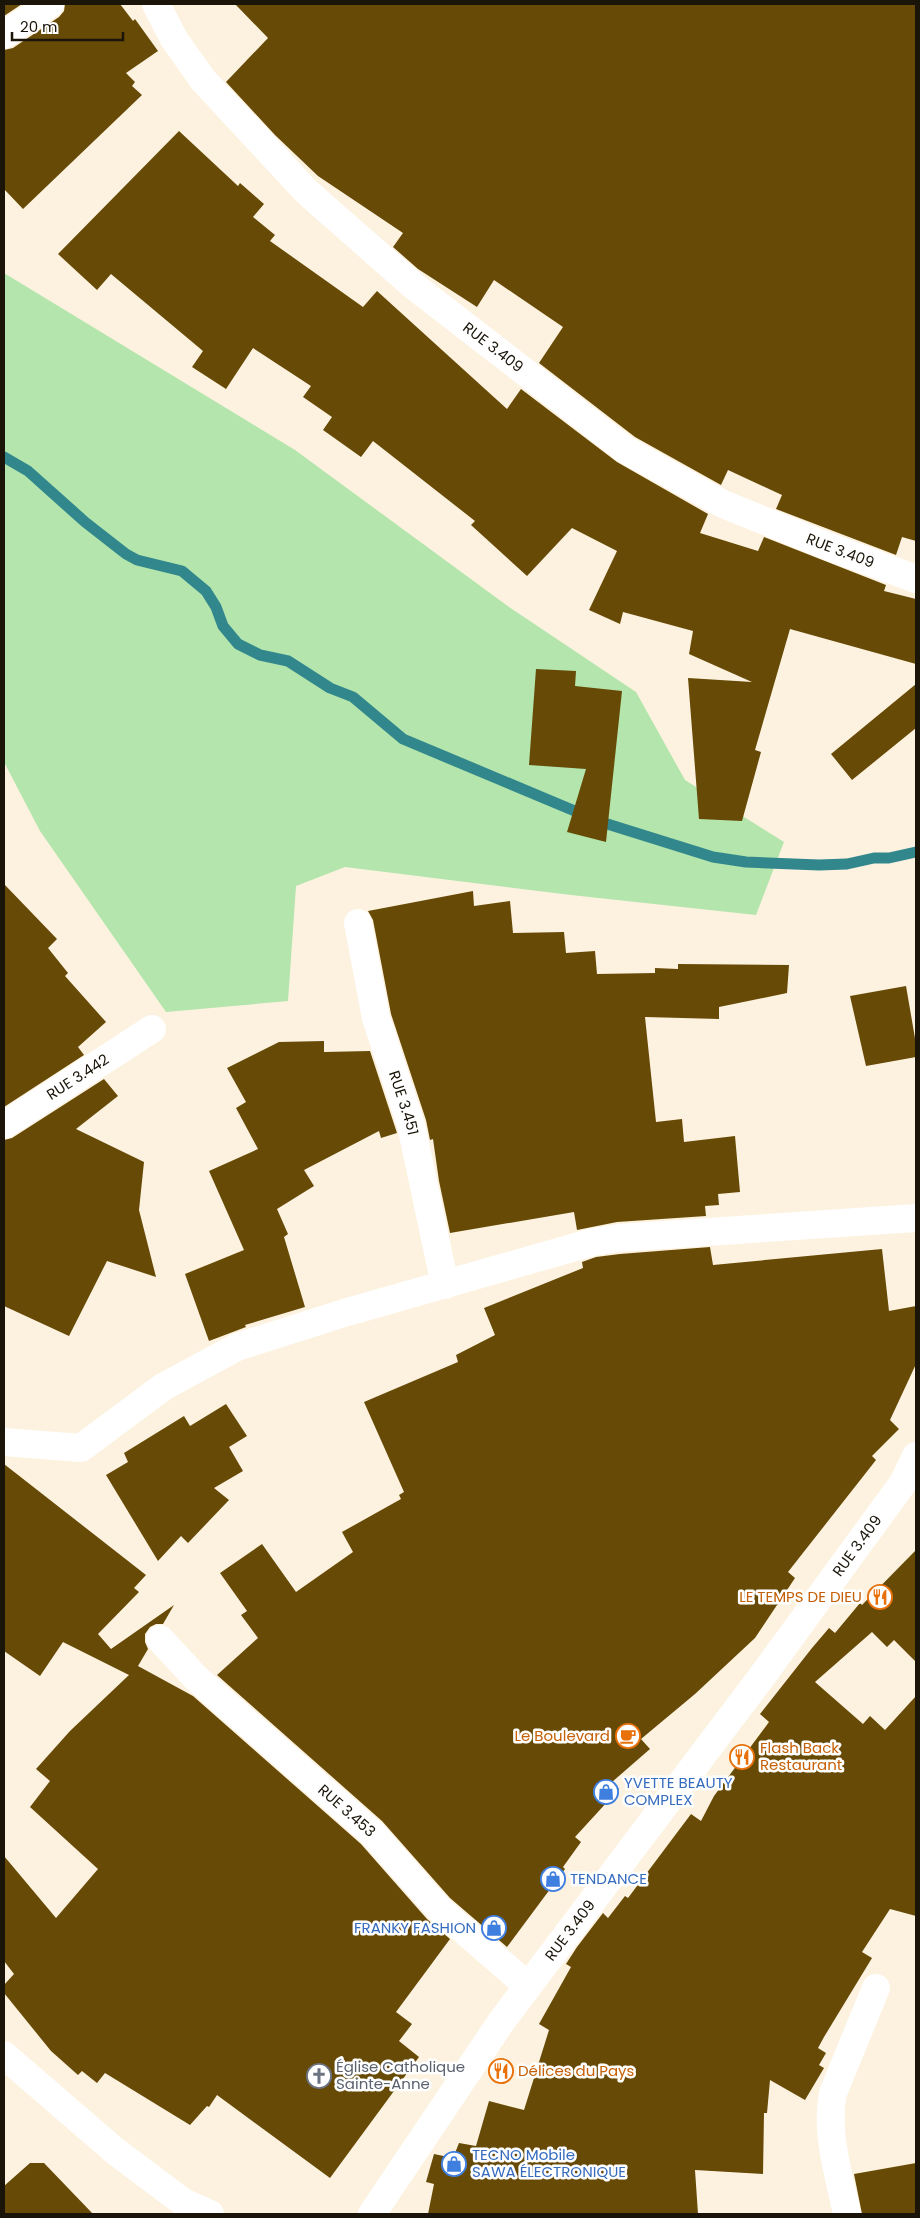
<svg xmlns="http://www.w3.org/2000/svg" width="920" height="2218" font-family="Poppins,sans-serif">
  <style>
    .green { fill: #b3e5ac }
    .lines { fill: none; stroke-linecap: round; stroke-linejoin: round }
    .stream { stroke: #32878d; stroke-width: 11 }
    .building { fill: #674a06 }
    .minor { stroke: #fff; stroke-width: 28 }
    .secondary { stroke: #fff; stroke-width: 28 }
    .labels { text-anchor: middle; stroke-width: 5; stroke-linejoin: round; paint-order: stroke }
    .street-label { font-size: 15px; fill: #1a1409; stroke: #fff }
    .food-label { font-size: 15px; fill: #c56008; stroke: #fff; text-anchor: end }
    .shop-label { font-size: 15px; fill: #366cbe; stroke: #fff; text-anchor: start }
    .worship-label { font-size: 15px; fill: #5b616d; stroke: #fff; text-anchor: start }
  </style>
  <rect width="100%" height="100%" fill="#fdf2df"/>
  <path class="green" d="M 4,273 L 295,450 L 509,607 L 636,692 L 685,780 L 784,842 L 756,915 L 571,895 L 345,867 L 296,886 L 288,1001 L 166,1012 L 40,831 L 4,762 Z"/>
  <g class="lines">
    <path class="stream" d="M 4,457 L 28,471 L 85,522 L 126,554 L 137,560 L 182,571 L 206,591 L 216,607 L 223,626 L 238,644 L 260,655 L 288,661 L 330,688 L 353,697 L 403,739 L 601,822 L 713,857 L 746,862 L 819,865 L 847,864 L 874,858 L 889,858 L 916,852"/>
  </g>
  <path class="building" d="M 4,4 L 22,4 L 4,16 Z
    M 65,4 L 120,4 L 133,21 L 135,19 L 158,51 L 126,73 L 135,82 L 132,86 L 142,95 L 23,209 L 4,189 L 4,50 L 13,48 L 59,17 L 64,11 Z
    M 235,4 L 916,4 L 916,541 L 902,537 L 896,555 L 776,509 L 782,495 L 728,470 L 721,485 L 635,437 L 539,363 L 563,327 L 494,280 L 477,307 L 418,269 L 393,247 L 403,233 L 318,176 L 275,135 L 226,82 L 268,38 Z
    M 179,131 L 238,186 L 240,183 L 264,204 L 253,217 L 275,235 L 270,241 L 363,307 L 377,291 L 507,409 L 521,389 L 617,462 L 708,514 L 700,533 L 758,551 L 764,537 L 886,585 L 884,591 L 916,599 L 916,664 L 790,629 L 755,750 L 761,752 L 742,821 L 699,819 L 688,678 L 752,682 L 689,654 L 693,631 L 623,612 L 620,624 L 589,610 L 617,551 L 572,528 L 527,576 L 471,525 L 475,521 L 373,441 L 361,457 L 323,430 L 332,417 L 303,397 L 311,386 L 253,348 L 226,389 L 192,367 L 203,351 L 111,274 L 97,290 L 58,254 Z
    M 536,669 L 576,671 L 575,686 L 622,691 L 606,842 L 567,832 L 586,769 L 529,765 Z
    M 916,684 L 916,728 L 852,780 L 831,754 Z
    M 4,884 L 57,939 L 48,948 L 68,973 L 65,976 L 106,1022 L 78,1047 L 84,1055 L 4,1107 Z
    M 473,891 L 474,906 L 510,901 L 513,933 L 564,932 L 566,953 L 595,951 L 597,974 L 655,973 L 655,968 L 678,969 L 678,964 L 789,965 L 787,993 L 719,1007 L 719,1019 L 645,1017 L 656,1122 L 682,1119 L 684,1142 L 735,1136 L 740,1192 L 718,1194 L 719,1205 L 705,1206 L 706,1216 L 617,1222 L 577,1230 L 574,1212 L 450,1233 L 439,1181 L 433,1139 L 430,1140 L 426,1120 L 391,1014 L 373,920 L 368,911 Z
    M 906,986 L 916,1044 L 916,1057 L 866,1066 L 850,996 Z
    M 324,1041 L 324,1052 L 370,1051 L 397,1133 L 381,1138 L 379,1131 L 304,1170 L 314,1186 L 277,1209 L 288,1234 L 284,1237 L 305,1307 L 245,1325 L 246,1327 L 209,1341 L 185,1274 L 244,1250 L 209,1171 L 258,1149 L 236,1108 L 246,1102 L 227,1068 L 279,1042 Z
    M 104,1079 L 118,1096 L 76,1129 L 144,1162 L 139,1210 L 156,1277 L 107,1261 L 69,1336 L 4,1306 L 4,1140 L 12,1138 Z
    M 710,1247 L 713,1265 L 882,1249 L 889,1311 L 916,1306 L 916,1364 L 890,1420 L 899,1429 L 872,1456 L 876,1460 L 788,1572 L 795,1578 L 755,1638 L 695,1694 L 641,1739 L 650,1749 L 612,1782 L 619,1789 L 575,1837 L 581,1842 L 563,1867 L 565,1869 L 507,1947 L 450,1898 L 382,1821 L 217,1675 L 258,1638 L 241,1615 L 247,1611 L 220,1573 L 262,1544 L 296,1592 L 353,1552 L 342,1532 L 401,1499 L 399,1495 L 404,1492 L 364,1402 L 458,1362 L 456,1355 L 495,1335 L 484,1308 L 583,1268 L 582,1262 L 596,1257 L 620,1254 Z
    M 226,1404 L 247,1436 L 229,1447 L 243,1471 L 214,1488 L 229,1500 L 188,1543 L 181,1536 L 158,1561 L 106,1475 L 128,1462 L 124,1453 L 184,1416 L 190,1426 Z
    M 4,1464 L 146,1575 L 134,1588 L 139,1592 L 98,1634 L 111,1649 L 174,1605 L 163,1624 L 156,1624 L 150,1627 L 145,1634 L 145,1642 L 148,1649 L 138,1666 L 193,1696 L 361,1844 L 427,1919 L 450,1939 L 396,2012 L 412,2024 L 399,2041 L 419,2057 L 330,2178 L 217,2095 L 209,2107 L 207,2106 L 190,2125 L 105,2073 L 97,2083 L 82,2071 L 78,2075 L 51,2051 L 4,1993 L 4,1985 L 14,1974 L 4,1961 L 4,1856 L 56,1918 L 98,1869 L 30,1807 L 50,1781 L 36,1769 L 70,1731 L 129,1675 L 63,1642 L 40,1676 L 4,1651 Z
    M 916,1550 L 916,1662 L 894,1640 L 887,1647 L 872,1632 L 815,1682 L 863,1724 L 870,1716 L 885,1730 L 916,1696 L 916,1916 L 890,1909 L 862,1952 L 872,1958 L 824,2037 L 818,2048 L 826,2053 L 819,2065 L 824,2068 L 805,2100 L 770,2080 L 767,2113 L 764,2113 L 763,2174 L 695,2170 L 698,2214 L 428,2214 L 434,2184 L 426,2182 L 434,2154 L 453,2158 L 459,2143 L 476,2146 L 489,2101 L 524,2110 L 549,2030 L 539,2024 L 571,1967 L 566,1964 L 577,1947 L 603,1913 L 608,1918 L 625,1896 L 628,1898 L 691,1814 L 701,1821 L 714,1796 L 769,1722 L 760,1714 L 812,1648 L 829,1628 L 835,1633 L 860,1603 L 862,1605 Z
    M 30,2163 L 44,2163 L 93,2214 L 4,2214 L 4,2186 Z
    M 916,2163 L 916,2214 L 862,2214 L 854,2174 Z"/>
  <g class="lines">
    <g class="minor">
      <path id="s1" d="M 156,4 L 174,39 L 203,80 L 307,192 L 415,287 L 626,450 L 723,504 L 827,546 L 916,579"/>
      <path d="M 4,35 L 50,4"/>
      <path id="s2" d="M 358,923 L 376,1018 L 411,1125 L 445,1285"/>
      <path id="s3" d="M 4,1125 L 152,1029"/>
      <path d="M 4,1442 L 81,1448 L 163,1387 L 237,1347 L 344,1313 L 593,1242 L 618,1238 L 916,1218"/>
      <path id="s4" d="M 160,1639 L 195,1677 L 372,1833 L 439,1909 L 528,1986"/>
      <path id="s5" d="M 372,2214 L 501,2022 L 760,1679 L 903,1483 L 916,1456"/>
      <path d="M 847,2214 C 839,2175 825,2133 833,2093 L 876,1988"/>
    </g>
    <path class="secondary" d="M 4,2055 L 115,2151 L 183,2202 L 210,2214"/>
  </g>
  <defs>
    <symbol id="restaurant-ring" viewBox="-11 -11 22 22"><circle r="9.5" fill="#fff" stroke="#e8710a" stroke-width="1.5"/><path d="M-5-6h1v4h1v-4h1v4h1v-4h1v5L-1.5 .5V6h-2V.5L-5-1ZM5-6V6H3V1.5H1.5Q1.5-4 5-6Z" fill="#e8710a"/></symbol>
    <symbol id="cafe-ring" viewBox="-11 -11 22 22"><circle r="9.5" fill="#fff" stroke="#e8710a" stroke-width="1.5"/><path d="M-5.5-4.5H6V0H3Q3 3.5 0 3.5H-2.5Q-5.5 3.5-5.5 0ZM3-3.2v2h1.7v-2ZM-6 4.5H4V6H-6Z" fill="#e8710a"/></symbol>
    <symbol id="shop-ring" viewBox="-11 -11 22 22"><circle r="9.5" fill="#fff" stroke="#3f7fe0" stroke-width="1.5"/><path d="M-5-2.5h2.3a2.7 3.5 0 0 1 5.4 0H5L5.5 6h-11ZM-1.5-2.5h3a1.5 2.3 0 0 0-3 0Z" fill="#3f7fe0"/></symbol>
    <symbol id="church-ring" viewBox="-11 -11 22 22"><circle r="9.5" fill="#fff" stroke="#6b7280" stroke-width="1.5"/><path d="M-1.2-6h2.4v3.5h3.3v2.4h-3.3V6h-2.4V-.1h-3.3v-2.4h3.3Z" fill="#6b7280"/></symbol>
  </defs>
  <g fill-rule="evenodd">
    <use href="#restaurant-ring" x="866" y="1583" width="28" height="28"/>
    <use href="#cafe-ring" x="614" y="1722" width="28" height="28"/>
    <use href="#restaurant-ring" x="728" y="1743" width="28" height="28"/>
    <use href="#shop-ring" x="592" y="1778" width="28" height="28"/>
    <use href="#shop-ring" x="539" y="1865" width="28" height="28"/>
    <use href="#shop-ring" x="480" y="1914" width="28" height="28"/>
    <use href="#restaurant-ring" x="487" y="2057" width="28" height="28"/>
    <use href="#church-ring" x="305" y="2062" width="28" height="28"/>
    <use href="#shop-ring" x="440" y="2150" width="28" height="28"/>
  </g>
  <g class="labels">
    <g class="street-label">
      <text dy="5" stroke="none"><textPath href="#s1" startOffset="485">RUE 3.409</textPath></text>
      <text dy="5" stroke="none"><textPath href="#s1" startOffset="890">RUE 3.409</textPath></text>
      <text dy="5" stroke="none"><textPath href="#s3" startOffset="88">RUE 3.442</textPath></text>
      <text dy="5" stroke="none"><textPath href="#s2" startOffset="186">RUE 3.451</textPath></text>
      <text dy="5" stroke="none"><textPath href="#s5" startOffset="826">RUE 3.409</textPath></text>
      <text dy="5" stroke="none"><textPath href="#s4" startOffset="254">RUE 3.453</textPath></text>
      <text dy="5" stroke="none"><textPath href="#s5" startOffset="346">RUE 3.409</textPath></text>
    </g>
    <g class="food-label">
      <text x="862" y="1602">LE TEMPS DE DIEU</text>
      <text x="610" y="1741">Le Boulevard</text>
      <text x="760" y="1753" text-anchor="start">Flash Back<tspan x="760" dy="17">Restaurant</tspan></text>
      <text x="518" y="2076" text-anchor="start">Délices du Pays</text>
    </g>
    <g class="shop-label">
      <text x="624" y="1788">YVETTE BEAUTY<tspan x="624" dy="17">COMPLEX</tspan></text>
      <text x="570" y="1884">TENDANCE</text>
      <text x="476" y="1933" text-anchor="end">FRANKY FASHION</text>
      <text x="472" y="2160">TECNO Mobile<tspan x="472" dy="17">SAWA ÉLECTRONIQUE</tspan></text>
    </g>
    <g class="worship-label">
      <text x="336" y="2072">Église Catholique<tspan x="336" dy="17">Sainte-Anne</tspan></text>
    </g>
  </g>
  <rect width="920" height="2218" fill="none" stroke="#1a1409" stroke-width="10"/>
  <path d="M12 32v8h111v-8" fill="none" stroke="#1a1409" stroke-width="2.5"/>
  <text x="20" y="32" font-size="15" fill="#1a1409" stroke="#ffffff" stroke-width="4" paint-order="stroke">20 m</text>
</svg>
